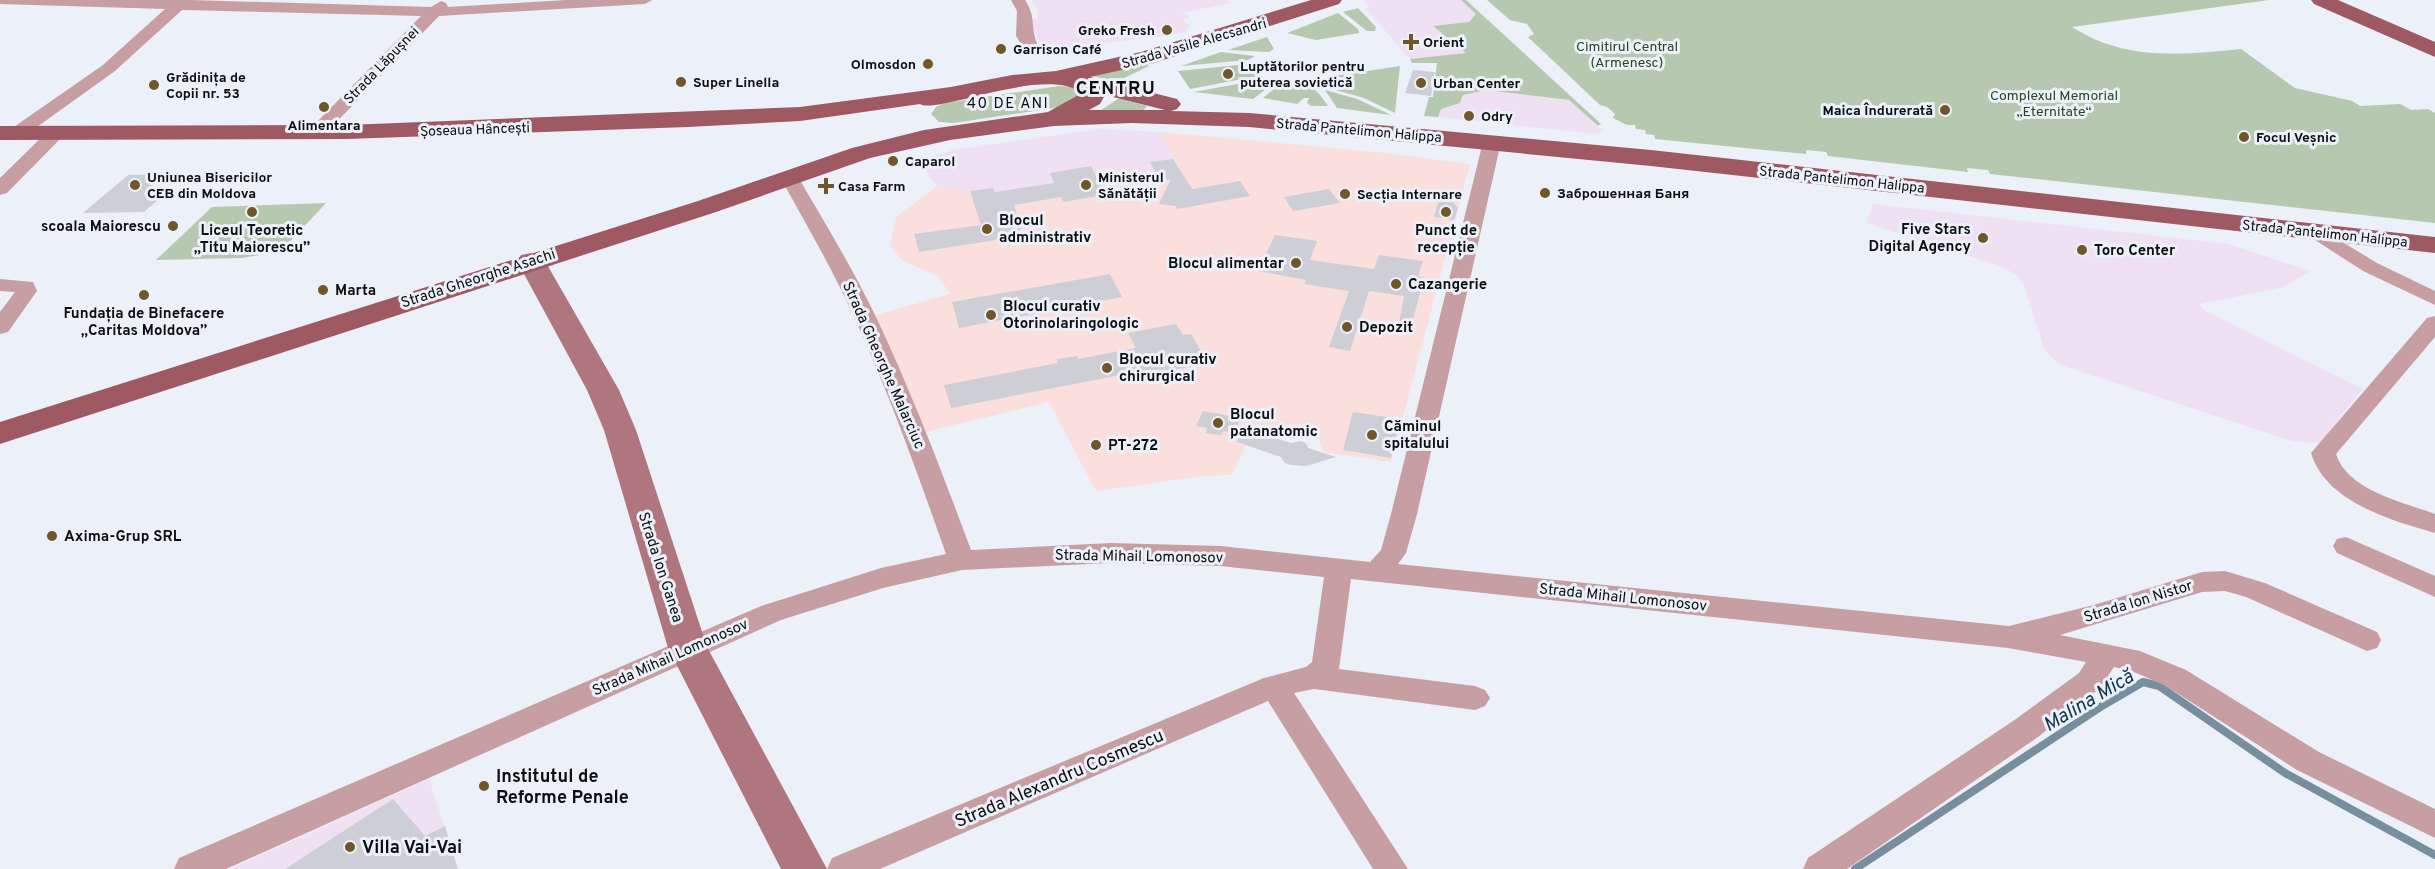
<svg xmlns="http://www.w3.org/2000/svg" width="2435" height="869" font-family="Overpass,sans-serif">
  <style>
    .commercial { fill: #f0e0f3 }
    .medical { fill: #fadfdc }
    .green { fill: #b6c8af }
    .lines { fill: none; stroke-linecap: round; stroke-linejoin: round }
    .stream { stroke: #778e9e; stroke-width: 8 }
    .building { fill: #ceced7 }
    .street { fill: #c79fa3; fill-rule: evenodd }
    .secondary { fill: #b0767d; fill-rule: evenodd }
    .primary { fill: #9e5963; fill-rule: evenodd }
    .poi-dot { fill: #705628; stroke: #ecf0f8; stroke-width: 2 }
    .labels { text-anchor: middle; stroke-width: 6; stroke-linejoin: round; paint-order: stroke }
    .far-poi-label { font-size: 14px; font-weight: bold; fill: #0d0f11; stroke: #ecf0f8; text-anchor: start }
    .far-street-label { font-size: 14px; fill: #0d0f11; stroke: #ecf0f8 }
    .far-park-label { font-size: 14px; fill: #29471d; stroke: #ecf0f8 }
    .far-quarter-label { font-size: 15px; letter-spacing: 1.5px; fill: #0d0f11; stroke: #ecf0f8 }
    .poi-label { font-size: 15px; font-weight: bold; fill: #0d0f11; stroke: #ecf0f8; text-anchor: start }
    .street-label { font-size: 15px; fill: #0d0f11; stroke: #ecf0f8 }
    .far-district-label { font-size: 18px; font-weight: bold; letter-spacing: 1.5px; fill: #0d0f11; stroke: #ecf0f8 }
    .near-poi-label { font-size: 18px; font-weight: bold; fill: #0d0f11; stroke: #ecf0f8; text-anchor: start }
    .near-street-label { font-size: 18px; fill: #0d0f11; stroke: #ecf0f8 }
    .near-water-label { font-size: 20px; font-style: italic; fill: #0d374f; stroke: #ecf0f8 }
  </style>
  <rect width="100%" height="100%" fill="#ecf0f8"/>
  <path class="commercial" d="M 1031,0 L 1227,0 L 1232,3 L 1181,13 L 1190,17 L 1183,21 L 1190,26 L 1185,33 L 1044,51 L 1029,19 L 1037,19 L 1038,11 Z
    M 1367,0 L 1461,0 L 1476,14 L 1469,23 L 1433,26 L 1466,53 L 1410,59 L 1365,8 L 1370,6 L 1363,1 Z
    M 1486,90 L 1569,100 L 1603,131 L 1597,134 L 1438,117 L 1441,109 L 1460,103 L 1463,95 Z
    M 1100,129 L 1159,132 L 1184,177 L 1103,191 L 1105,195 L 977,211 L 970,192 L 937,186 L 919,162 L 953,150 Z
    M 1873,204 L 2228,244 L 2310,271 L 2284,287 L 2200,304 L 2204,310 L 2363,389 L 2335,423 L 2324,442 L 2313,443 L 2292,441 L 2061,365 L 2045,351 L 2023,282 L 2015,274 L 2000,266 L 1866,223 Z
    M 429,779 L 458,869 L 230,869 Z"/>
  <path class="medical" d="M 1159,132 L 1377,152 L 1470,164 L 1391,462 L 1324,452 L 1315,430 L 1255,424 L 1232,475 L 1202,476 L 1096,491 L 1049,402 L 925,432 L 872,316 L 950,294 L 938,276 L 903,261 L 890,246 L 896,217 L 937,186 L 970,191 L 977,211 L 1061,197 L 1063,202 L 1105,195 L 1103,190 L 1184,177 Z"/>
  <path class="green" d="M 1461,0 L 1466,0 L 1601,124 L 1598,126 L 1569,100 L 1486,90 L 1463,95 L 1460,103 L 1441,109 L 1438,117 L 1424,116 L 1429,97 L 1433,97 L 1437,63 L 1412,63 L 1410,59 L 1466,53 L 1433,26 L 1469,22 L 1476,14 Z
    M 1487,0 L 2269,0 L 2072,27 C 2125,61 2181,55 2241,49 L 2295,88 L 2352,101 L 2360,106 L 2400,104 L 2411,110 L 2428,109 L 2435,113 L 2435,223 L 1990,174 L 1988,170 L 1967,168 L 1968,172 L 1828,156 L 1826,152 L 1806,150 L 1806,154 L 1655,139 L 1654,135 L 1646,134 L 1645,130 L 1636,129 L 1635,125 L 1627,125 L 1613,118 L 1615,114 L 1607,107 L 1600,105 L 1528,37 L 1534,34 L 1527,24 L 1510,20 Z
    M 1358,8 L 1376,27 L 1375,31 L 1367,31 L 1343,12 Z
    M 1338,13 L 1358,29 L 1359,33 L 1316,40 L 1287,33 Z
    M 1267,37 L 1274,49 L 1269,52 L 1228,50 Z
    M 1221,52 L 1255,56 L 1248,60 L 1181,66 Z
    M 1146,64 L 1149,66 L 1116,82 L 1093,76 Z
    M 1249,64 L 1258,76 L 1190,89 L 1178,71 Z
    M 1400,66 L 1395,113 L 1364,98 L 1325,87 L 1319,82 L 1336,80 L 1334,76 Z
    M 1264,79 L 1276,81 L 1253,99 L 1194,92 Z
    M 1288,83 L 1291,86 C 1312,83 1317,90 1328,106 L 1311,106 L 1307,103 L 1309,98 L 1304,98 L 1297,104 L 1263,98 L 1280,84 Z
    M 1059,86 L 1075,87 L 1085,95 L 1067,106 L 954,123 L 939,122 L 931,114 L 936,107 L 945,103 Z
    M 1325,90 L 1357,99 L 1391,115 L 1337,108 Z
    M 1118,99 L 1121,99 L 1147,106 L 1143,111 L 1101,110 Z
    M 326,203 L 281,251 L 243,258 L 156,260 L 212,207 Z"/>
  <g class="lines">
    <path class="stream" d="M 1855,869 L 2102,706 L 2143,682 L 2159,686 L 2285,773 L 2435,855"/>
  </g>
  <path class="building" d="M 1413,70 L 1435,72 L 1431,96 L 1405,93 Z
    M 1173,159 L 1192,189 L 1240,181 L 1250,196 L 1177,209 L 1176,206 L 1159,204 L 1171,179 L 1160,181 L 1150,162 Z
    M 1091,166 L 1105,195 L 1063,202 L 1061,197 L 1014,205 L 1021,228 L 1015,237 L 919,252 L 914,234 L 981,225 L 970,191 L 993,188 L 995,192 L 1054,183 L 1050,173 Z
    M 128,175 L 165,175 L 143,194 L 165,194 L 144,212 L 83,213 Z
    M 1329,189 L 1340,203 L 1293,211 L 1284,197 Z
    M 1442,190 L 1458,208 L 1454,220 L 1434,217 Z
    M 1275,235 L 1317,241 L 1310,260 L 1374,269 L 1379,255 L 1423,261 L 1418,276 L 1424,278 L 1410,331 L 1398,329 L 1404,296 L 1369,291 L 1350,351 L 1329,347 L 1349,291 L 1304,284 L 1306,280 L 1258,271 Z
    M 1110,274 L 1122,297 L 959,328 L 952,302 Z
    M 1176,324 L 1183,335 L 1191,334 L 1208,363 L 1133,378 L 1131,373 L 951,408 L 944,385 L 1058,363 L 1057,359 L 1077,356 L 1078,359 L 1136,348 L 1128,333 Z
    M 1203,411 L 1241,418 L 1234,433 L 1223,431 L 1221,435 L 1206,433 L 1207,428 L 1196,426 Z
    M 1353,412 L 1400,419 L 1391,458 L 1343,450 Z
    M 1242,428 L 1291,443 L 1300,441 L 1306,443 L 1308,448 L 1336,457 L 1306,466 L 1291,465 L 1285,463 L 1281,457 L 1237,442 Z
    M 393,799 L 425,836 L 445,826 L 458,869 L 285,869 Z"/>
  <g class="lines">
    <path class="street" d="M 0,0 L 191,0 L 431,7 L 441,1 L 446,3 L 448,7 L 566,0 L 652,0 L 645,4 L 439,16 L 323,136 L 311,136 L 308,132 L 311,128 L 421,16 L 182,10 L 115,71 L 23,137 L 17,138 L 8,133 L 11,129 L 103,65 L 165,9 L 0,4 Z
      M 1011,0 L 1025,0 C 1038,19 1028,29 1041,51 L 1039,54 L 1027,54 L 1016,36 L 1017,11 Z
      M 56,128 L 65,133 L 62,137 L 7,193 L 0,195 L 0,178 L 50,129 Z
      M 1492,137 L 1501,142 L 1417,514 L 1406,553 L 1398,564 L 2009,626 L 2094,605 L 2202,572 L 2225,571 L 2265,583 L 2377,632 L 2381,640 L 2377,648 L 2367,651 L 2246,597 L 2225,591 L 2202,592 L 2060,635 L 2140,651 L 2186,670 L 2319,752 L 2435,809 L 2435,838 L 2297,770 L 2166,686 L 2134,672 L 2114,667 L 2099,689 L 2038,737 L 1847,869 L 1803,869 L 1808,858 L 2016,719 L 2079,673 L 2086,662 L 2008,648 L 1351,579 L 1339,669 L 1475,686 L 1485,690 L 1490,698 L 1485,706 L 1475,710 L 1314,689 L 1294,693 L 1408,869 L 1373,869 L 1268,701 L 880,869 L 827,869 L 832,858 L 1264,678 L 1306,667 L 1312,662 L 1324,577 L 1220,566 L 1111,563 L 962,570 L 883,588 L 781,620 L 226,869 L 174,869 L 179,858 L 761,606 L 881,568 L 946,554 C 918,475 890,395 855,319 C 833,270 806,224 780,177 L 782,173 L 789,171 L 798,177 C 825,223 853,269 876,317 C 912,393 942,472 971,550 L 1111,543 L 1220,546 L 1370,562 L 1381,550 L 1391,514 L 1483,142 Z
      M 2316,226 L 2377,263 L 2435,291 L 2435,305 L 2363,271 L 2309,236 L 2306,232 L 2309,228 Z
      M 0,279 L 33,282 L 37,291 L 8,332 L 0,334 L 0,312 L 15,292 L 0,291 Z
      M 2435,316 L 2435,337 L 2336,454 C 2348,491 2403,502 2435,514 L 2435,533 C 2390,520 2326,502 2311,453 L 2427,318 Z
      M 2346,537 L 2435,576 L 2435,597 L 2337,553 L 2333,546 L 2337,539 Z"/>
    <path class="secondary" d="M 531,253 L 541,255 L 545,261 L 619,390 L 636,430 L 707,647 L 827,869 L 781,869 L 668,648 L 604,430 L 587,390 L 517,261 L 521,255 Z"/>
    <path class="primary" d="M 1311,0 L 1342,0 L 1339,4 L 1154,63 L 1090,77 L 1177,99 L 1181,104 L 1177,109 L 1171,111 L 1249,113 L 1651,150 L 2435,237 L 2435,253 L 1651,166 L 1249,127 L 1132,123 L 1054,126 L 950,140 L 870,158 L 716,212 L 0,444 L 0,422 L 698,201 L 852,148 L 924,130 L 1048,112 L 1082,93 C 1045,65 936,115 920,104 L 800,121 L 688,127 L 347,139 L 0,140 L 0,126 L 347,125 L 800,107 L 951,87 L 1012,75 L 1056,71 L 1141,52 ZM 1105,95 L 1165,110 L 1089,110 L 1100,104 Z
      M 2311,0 L 2338,0 L 2435,42 L 2435,57 L 2314,4 Z"/>
  </g>
  <g class="poi-dot">
    <circle cx="1167" cy="30" r="6"/>
    <path d="M1408 33h6v6h6v6h-6v6h-6v-6h-6v-6h6z"/>
    <circle cx="1001" cy="49" r="6"/>
    <circle cx="928" cy="64" r="6"/>
    <circle cx="1228" cy="74" r="6"/>
    <circle cx="681" cy="82" r="6"/>
    <circle cx="1421" cy="83" r="6"/>
    <circle cx="154" cy="85" r="6"/>
    <circle cx="324" cy="107" r="6"/>
    <circle cx="1945" cy="110" r="6"/>
    <circle cx="1469" cy="116" r="6"/>
    <circle cx="2244" cy="137" r="6"/>
    <circle cx="893" cy="161" r="6"/>
    <circle cx="135" cy="185" r="6"/>
    <circle cx="1086" cy="185" r="6"/>
    <path d="M823 177h6v6h6v6h-6v6h-6v-6h-6v-6h6z"/>
    <circle cx="1545" cy="193" r="6"/>
    <circle cx="1345" cy="194" r="6"/>
    <circle cx="252" cy="212" r="6"/>
    <circle cx="1446" cy="212" r="6"/>
    <circle cx="173" cy="226" r="6"/>
    <circle cx="987" cy="229" r="6"/>
    <circle cx="1983" cy="238" r="6"/>
    <circle cx="2082" cy="250" r="6"/>
    <circle cx="1296" cy="263" r="6"/>
    <circle cx="1396" cy="284" r="6"/>
    <circle cx="323" cy="290" r="6"/>
    <circle cx="144" cy="295" r="6"/>
    <circle cx="991" cy="315" r="6"/>
    <circle cx="1347" cy="327" r="6"/>
    <circle cx="1107" cy="368" r="6"/>
    <circle cx="1218" cy="423" r="6"/>
    <circle cx="1372" cy="435" r="6"/>
    <circle cx="1096" cy="445" r="6"/>
    <circle cx="52" cy="536" r="6"/>
    <circle cx="484" cy="786" r="6"/>
    <circle cx="350" cy="847" r="6"/>
  </g>
  <g class="labels">
    <g class="far-poi-label">
      <text x="1155" y="35" text-anchor="end">Greko Fresh</text>
      <text x="1423" y="47">Orient</text>
      <text x="1013" y="54">Garrison Café</text>
      <text x="916" y="69" text-anchor="end">Olmosdon</text>
      <text x="1240" y="71">Luptătorilor pentru<tspan x="1240" dy="16">puterea sovietică</tspan></text>
      <text x="166" y="82">Grădinița de<tspan x="166" dy="16">Copii nr. 53</tspan></text>
      <text x="693" y="87">Super Linella</text>
      <text x="1433" y="88">Urban Center</text>
      <text x="1933" y="115" text-anchor="end">Maica Îndurerată</text>
      <text x="1481" y="121">Odry</text>
      <text x="324" y="130" text-anchor="middle">Alimentara</text>
      <text x="2256" y="142">Focul Veșnic</text>
      <text x="905" y="166">Caparol</text>
      <text x="147" y="182">Uniunea Bisericilor<tspan x="147" dy="16">CEB din Moldova</tspan></text>
      <text x="1098" y="182">Ministerul<tspan x="1098" dy="16">Sănătății</tspan></text>
      <text x="838" y="191">Casa Farm</text>
      <text x="1557" y="198">Заброшенная Баня</text>
      <text x="1357" y="199">Secția Internare</text>
    </g>
    <g class="far-street-label">
      <text transform="translate(1194 43) rotate(-16)" y="5">Strada Vasile Alecsandri</text>
      <text transform="translate(381 65) rotate(-46)" y="5">Strada Lăpușnei</text>
      <text transform="translate(475 129) rotate(-2)" y="5">Șoseaua Hâncești</text>
      <text transform="translate(1359 130) rotate(5)" y="5">Strada Pantelimon Halippa</text>
      <text transform="translate(1842 179) rotate(6)" y="5">Strada Pantelimon Halippa</text>
      <text transform="translate(2325 233) rotate(6)" y="5">Strada Pantelimon Halippa</text>
    </g>
    <g class="far-park-label">
      <text x="1627" y="51">Cimitirul Central<tspan x="1627" dy="16">(Armenesc)</tspan></text>
      <text x="2054" y="100">Complexul Memorial<tspan x="2054" dy="16">„Eternitate“</tspan></text>
    </g>
    <g class="far-quarter-label">
      <text x="1008" y="108">40 DE ANI</text>
    </g>
    <g class="poi-label">
      <text x="999" y="225">Blocul<tspan x="999" dy="17">administrativ</tspan></text>
      <text x="161" y="231" text-anchor="end">scoala Maiorescu</text>
      <text x="1971" y="234" text-anchor="end">Five Stars<tspan x="1971" dy="17">Digital Agency</tspan></text>
      <text x="252" y="235" text-anchor="middle">Liceul Teoretic<tspan x="252" dy="17">„Titu Maiorescu”</tspan></text>
      <text x="1446" y="235" text-anchor="middle">Punct de<tspan x="1446" dy="17">recepție</tspan></text>
      <text x="2094" y="255">Toro Center</text>
      <text x="1284" y="268" text-anchor="end">Blocul alimentar</text>
      <text x="1408" y="289">Cazangerie</text>
      <text x="335" y="295">Marta</text>
      <text x="1003" y="311">Blocul curativ<tspan x="1003" dy="17">Otorinolaringologic</tspan></text>
      <text x="144" y="318" text-anchor="middle">Fundația de Binefacere<tspan x="144" dy="17">„Caritas Moldova”</tspan></text>
      <text x="1359" y="332">Depozit</text>
      <text x="1119" y="364">Blocul curativ<tspan x="1119" dy="17">chirurgical</tspan></text>
      <text x="1230" y="419">Blocul<tspan x="1230" dy="17">patanatomic</tspan></text>
      <text x="1384" y="431">Căminul<tspan x="1384" dy="17">spitalului</tspan></text>
      <text x="1108" y="450">PT-272</text>
      <text x="64" y="541">Axima-Grup SRL</text>
    </g>
    <g class="street-label">
      <text transform="translate(478 278) rotate(-18)" y="5">Strada Gheorghe Asachi</text>
      <text transform="translate(884 365) rotate(66)" y="5">Strada Gheorghe Malarciuc</text>
      <text transform="translate(1139 556) rotate(1)" y="5">Strada Mihail Lomonosov</text>
      <text transform="translate(661 567) rotate(72)" y="5">Strada Ion Ganea</text>
      <text transform="translate(1623 597) rotate(6)" y="5">Strada Mihail Lomonosov</text>
      <text transform="translate(2138 601) rotate(-17)" y="5">Strada Ion Nistor</text>
      <text transform="translate(670 657) rotate(-24)" y="5">Strada Mihail Lomonosov</text>
    </g>
    <g class="far-district-label">
      <text x="1116" y="94">CENTRU</text>
    </g>
    <g class="near-poi-label">
      <text x="496" y="782">Institutul de<tspan x="496" dy="21">Reforme Penale</tspan></text>
      <text x="362" y="853">Villa Vai-Vai</text>
    </g>
    <g class="near-street-label">
      <text transform="translate(1059 778) rotate(-23)" y="6">Strada Alexandru Cosmescu</text>
    </g>
    <g class="near-water-label">
      <text transform="translate(2088 700) rotate(-31)" y="7">Malina Mică</text>
    </g>
  </g>
</svg>
